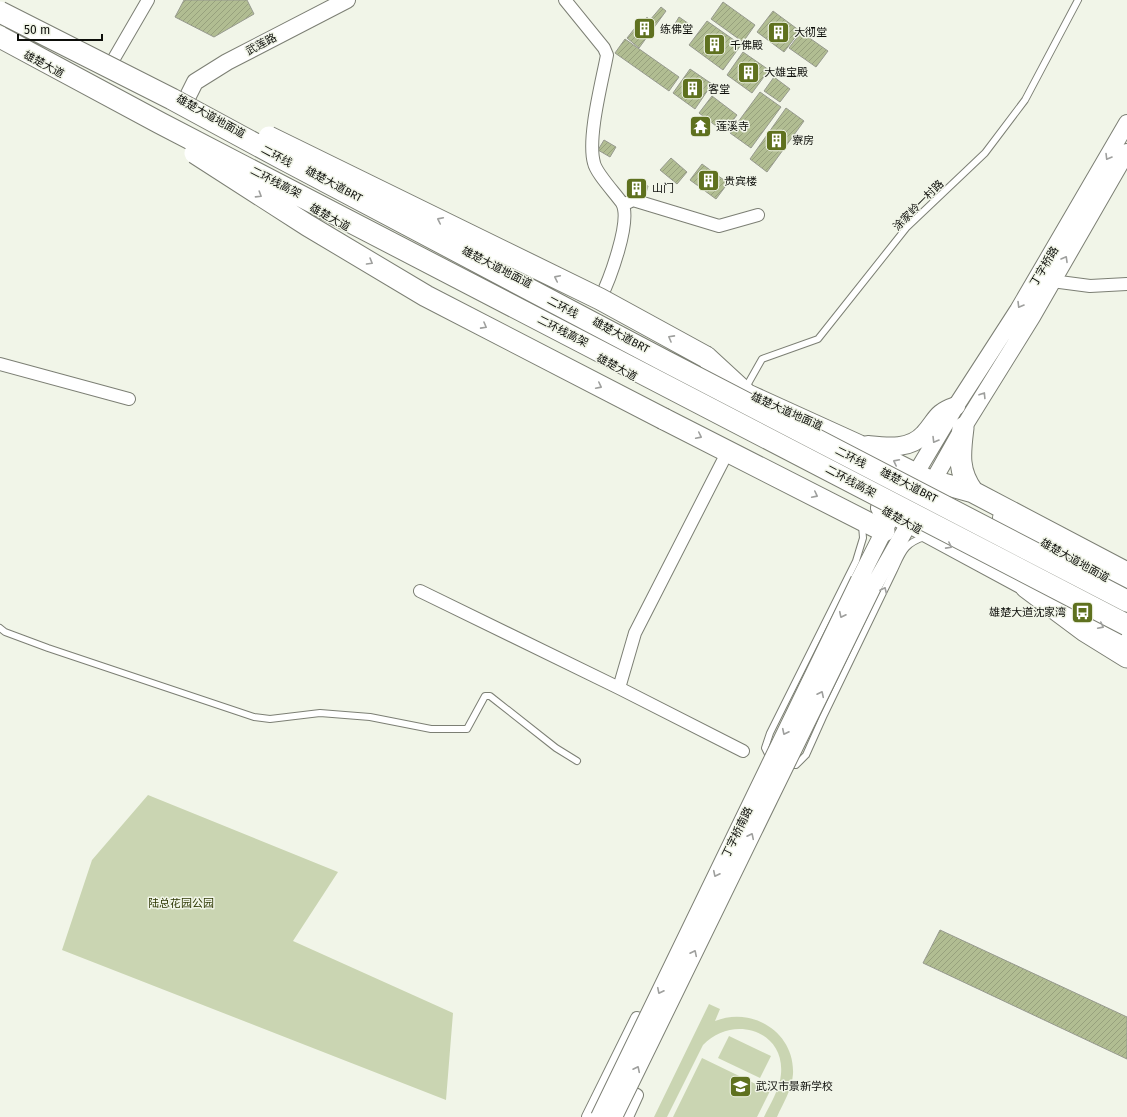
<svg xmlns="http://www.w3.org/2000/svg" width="1127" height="1117" font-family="'Fira Sans','Noto Sans SC',sans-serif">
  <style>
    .park { fill: #cad5b2 }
    .building { fill: url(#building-hatch); stroke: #979a8e }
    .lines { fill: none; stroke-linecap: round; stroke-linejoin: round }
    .lane-casing { stroke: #7c7f74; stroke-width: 8 }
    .street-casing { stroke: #7c7f74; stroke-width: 14 }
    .secondary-casing { stroke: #7c7f74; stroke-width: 18 }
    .primary-casing { stroke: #7c7f74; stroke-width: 20 }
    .highway-casing { stroke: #7c7f74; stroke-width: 23 }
    .lane { stroke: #fff; stroke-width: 6 }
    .street { stroke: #fff; stroke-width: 12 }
    .secondary { stroke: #fff; stroke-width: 16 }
    .primary { stroke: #fff; stroke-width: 18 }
    .highway { stroke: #fff; stroke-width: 21 }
    .secondary-bridge-casing { stroke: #7c7f74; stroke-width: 18; stroke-linecap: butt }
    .highway-bridge-casing { stroke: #7c7f74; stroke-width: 23; stroke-linecap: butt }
    .secondary-bridge { stroke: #fff; stroke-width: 16 }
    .highway-bridge { stroke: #fff; stroke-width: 21 }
    .oneway { stroke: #9e9f9d }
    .labels { text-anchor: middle; stroke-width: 3; stroke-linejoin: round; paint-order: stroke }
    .poi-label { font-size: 11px; fill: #0d0e0a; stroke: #f1f5e8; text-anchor: start }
    .street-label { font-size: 11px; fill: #0d0e0a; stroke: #f1f5e8 }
    .park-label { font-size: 11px; fill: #2e3904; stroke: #f1f5e8 }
  </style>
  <defs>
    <pattern id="building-hatch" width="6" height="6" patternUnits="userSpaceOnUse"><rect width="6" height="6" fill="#b1bd92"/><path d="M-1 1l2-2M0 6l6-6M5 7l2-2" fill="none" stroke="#97a17d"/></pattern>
  </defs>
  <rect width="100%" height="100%" fill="#f1f5e8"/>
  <path class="park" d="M 148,795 L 338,872 L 293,941 L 453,1013 L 446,1100 L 62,950 L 92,860 Z
    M 709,1004 L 720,1009 L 715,1021 C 752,1006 795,1032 793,1074 C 792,1090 783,1103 777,1117 L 764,1117 C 770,1104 780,1089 781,1074 C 785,1030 732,1014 703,1045 L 667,1117 L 654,1117 Z
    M 729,1036 L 771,1056 L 760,1078 L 718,1058 Z
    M 702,1058 L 770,1091 L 757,1117 L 673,1117 Z"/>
  <path class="building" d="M 184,0 L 247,0 L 254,14 L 214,37 L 175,17 Z
    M 723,2 L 755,25 L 743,42 L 711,19 Z
    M 661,7 L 666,11 L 639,48 L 627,38 L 638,24 L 640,25 L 647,17 L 650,20 Z
    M 773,11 L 800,31 L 784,52 L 757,32 Z
    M 679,17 L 692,26 L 686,35 L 673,27 Z
    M 707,21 L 741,45 L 723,70 L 689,45 Z
    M 801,32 L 828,51 L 816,67 L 789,48 Z
    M 625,39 L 679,77 L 669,91 L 615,53 Z
    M 743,52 L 769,70 L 752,93 L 727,75 Z
    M 690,69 L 712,84 L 695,109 L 673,93 Z
    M 774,77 L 790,89 L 780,102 L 764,91 Z
    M 760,92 L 781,107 L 751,148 L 730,133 Z
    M 712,96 L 737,115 L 724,132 L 699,113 Z
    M 786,108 L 804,121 L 767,172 L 750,159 Z
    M 604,140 L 616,147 L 610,157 L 598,150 Z
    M 671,158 L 687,172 L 677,184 L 660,170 Z
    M 702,164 L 728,183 L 716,199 L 690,180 Z
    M 630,180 L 648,186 L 645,197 L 627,190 Z
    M 940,930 L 1127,1017 L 1127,1059 L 923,963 Z"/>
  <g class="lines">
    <defs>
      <path id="lane" d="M 745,389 L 762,359 L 818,339 L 907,227 L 985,153 L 1025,100 L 1078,0
        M 894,570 C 902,553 904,543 925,537
        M 0,628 L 5,632 L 48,648 L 254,717 L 270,719 L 320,713 L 370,717 L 431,729 L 467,729 L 485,696 L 490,696 L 556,748 L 577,761
        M 770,758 L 765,748 L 770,733 L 856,561 L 863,538 L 862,525
        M 787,765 L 796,765 L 806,755 L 823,717 L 894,570 L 892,561"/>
      <path id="street" d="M 565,0 L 604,48 L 607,55 C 602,82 587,138 594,163 C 596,173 615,193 622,203 C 632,221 609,281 600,299
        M 112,62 L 148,0
        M 623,205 L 633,200 L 719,226 L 758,215
        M 1052,281 L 1090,286 L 1127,284
        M 0,364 L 129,399
        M 420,591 L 619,688 L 743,751
        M 619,688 L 635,633 L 728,451
        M 621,1087 L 637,1095 L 627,1117
        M 588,1117 L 637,1018"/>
      <path id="secondary" d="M 185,102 L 195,82 L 227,62 L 347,0
        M 910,483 L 956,406 L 1018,310 L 1127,123
        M 859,580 L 889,521
        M 873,587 L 963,428 L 1032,317 L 1127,152"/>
      <path id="primary" d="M 749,394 L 859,444 L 945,487
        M 868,445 C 887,447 910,450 924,434 C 937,420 935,413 956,406
        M 880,508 L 1039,594
        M 1002,518 L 1127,589
        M 1062,606 L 1127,639"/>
      <path id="highway" d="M 706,357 L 744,392
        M 664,419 L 884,531
        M 963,428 C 960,452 957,471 973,492
        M 933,481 L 973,492 L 1127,573
        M 1026,587 L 1085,631 L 1127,657"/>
    </defs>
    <use href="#lane" class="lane-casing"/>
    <use href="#street" class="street-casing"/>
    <use href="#secondary" class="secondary-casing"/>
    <use href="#primary" class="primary-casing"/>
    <use href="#highway" class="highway-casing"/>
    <use href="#lane" class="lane"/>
    <use href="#street" class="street"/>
    <use href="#secondary" class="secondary"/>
    <use href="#primary" class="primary"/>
    <use href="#highway" class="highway"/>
    <defs>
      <path id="secondary-bridge" d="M 599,1117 L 859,580
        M 614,1117 L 873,587"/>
      <path id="highway-bridge" d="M 0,12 L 172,99 L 281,158 L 665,361 L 1127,601
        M 0,37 L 160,123 L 1127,625
        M 269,137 L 600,299 L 706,357
        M 195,153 L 307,225 L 426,296 L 664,419"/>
    </defs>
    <use href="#secondary-bridge" class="secondary-bridge-casing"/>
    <use href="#highway-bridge" class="highway-bridge-casing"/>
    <use href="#secondary-bridge" class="secondary-bridge"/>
    <use href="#highway-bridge" class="highway-bridge"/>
  </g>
  <defs><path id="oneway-chevron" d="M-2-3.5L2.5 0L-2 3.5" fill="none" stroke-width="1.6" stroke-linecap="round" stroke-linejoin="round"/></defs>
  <g class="oneway">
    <use href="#oneway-chevron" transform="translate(1108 157) rotate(121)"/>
    <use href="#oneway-chevron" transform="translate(259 195) rotate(32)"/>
    <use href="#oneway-chevron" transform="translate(440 220) rotate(-154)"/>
    <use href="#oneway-chevron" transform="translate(1065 259) rotate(-60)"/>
    <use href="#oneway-chevron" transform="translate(370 262) rotate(30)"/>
    <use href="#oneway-chevron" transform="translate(557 278) rotate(-154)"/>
    <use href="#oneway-chevron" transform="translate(1020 305) rotate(121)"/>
    <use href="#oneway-chevron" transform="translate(484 326) rotate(29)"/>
    <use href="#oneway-chevron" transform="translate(671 338) rotate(-151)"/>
    <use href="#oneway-chevron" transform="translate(599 386) rotate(27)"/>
    <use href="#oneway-chevron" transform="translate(983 395) rotate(-58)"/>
    <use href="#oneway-chevron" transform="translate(699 436) rotate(26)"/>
    <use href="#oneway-chevron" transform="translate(935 440) rotate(121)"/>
    <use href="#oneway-chevron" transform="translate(896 462) rotate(-153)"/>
    <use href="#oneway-chevron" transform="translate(815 495) rotate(27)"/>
    <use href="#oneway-chevron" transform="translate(949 546) rotate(28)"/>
    <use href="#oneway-chevron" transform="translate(884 590) rotate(-65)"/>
    <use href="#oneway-chevron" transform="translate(842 615) rotate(116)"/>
    <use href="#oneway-chevron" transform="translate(1101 626) rotate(27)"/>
    <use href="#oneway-chevron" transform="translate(821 694) rotate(-64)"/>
    <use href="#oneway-chevron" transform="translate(785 732) rotate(116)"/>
    <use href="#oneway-chevron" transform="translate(751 836) rotate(-64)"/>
    <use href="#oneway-chevron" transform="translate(716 874) rotate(116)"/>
    <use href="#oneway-chevron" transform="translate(694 953) rotate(-64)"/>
    <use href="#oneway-chevron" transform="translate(660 991) rotate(116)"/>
    <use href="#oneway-chevron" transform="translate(637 1069) rotate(-64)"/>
  </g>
  <defs>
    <symbol id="building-square" viewBox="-11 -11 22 22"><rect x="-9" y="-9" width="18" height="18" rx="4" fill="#5f711f" stroke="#f1f5e8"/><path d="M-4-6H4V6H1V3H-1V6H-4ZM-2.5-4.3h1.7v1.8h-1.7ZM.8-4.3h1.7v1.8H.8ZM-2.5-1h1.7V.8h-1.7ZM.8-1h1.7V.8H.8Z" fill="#fff"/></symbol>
    <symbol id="temple-square" viewBox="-11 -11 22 22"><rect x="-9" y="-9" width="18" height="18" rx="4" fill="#5f711f" stroke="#f1f5e8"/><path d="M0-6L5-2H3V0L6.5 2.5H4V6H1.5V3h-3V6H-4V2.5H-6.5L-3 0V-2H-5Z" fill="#fff"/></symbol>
    <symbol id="bus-square" viewBox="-11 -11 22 22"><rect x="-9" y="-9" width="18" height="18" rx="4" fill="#5f711f" stroke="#f1f5e8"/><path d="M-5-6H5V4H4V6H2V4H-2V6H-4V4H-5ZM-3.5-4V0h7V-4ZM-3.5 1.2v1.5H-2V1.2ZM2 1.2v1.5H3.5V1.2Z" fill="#fff"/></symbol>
    <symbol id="school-square" viewBox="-11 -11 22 22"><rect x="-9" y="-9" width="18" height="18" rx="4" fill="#5f711f" stroke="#f1f5e8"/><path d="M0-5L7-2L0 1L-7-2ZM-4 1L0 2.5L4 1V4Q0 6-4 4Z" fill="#fff"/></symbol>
  </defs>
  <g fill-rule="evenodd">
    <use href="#building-square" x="632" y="16" width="25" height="25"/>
    <use href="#building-square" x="766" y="20" width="25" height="25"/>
    <use href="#building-square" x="702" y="32" width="25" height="25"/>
    <use href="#building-square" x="736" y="60" width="25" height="25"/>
    <use href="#building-square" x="680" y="76" width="25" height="25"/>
    <use href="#temple-square" x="688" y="114" width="25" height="25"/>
    <use href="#building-square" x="764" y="128" width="25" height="25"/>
    <use href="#building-square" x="696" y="168" width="25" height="25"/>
    <use href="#building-square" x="624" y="176" width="25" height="25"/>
    <use href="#bus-square" x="1070" y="600" width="25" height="25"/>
    <use href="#school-square" x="728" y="1074" width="25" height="25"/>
  </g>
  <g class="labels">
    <g class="poi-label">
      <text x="660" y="33">练佛堂</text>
      <text x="794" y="36">大彻堂</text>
      <text x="730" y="49">千佛殿</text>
      <text x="764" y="76">大雄宝殿</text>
      <text x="708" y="93">客堂</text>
      <text x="716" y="130">莲溪寺</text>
      <text x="792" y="144">寮房</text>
      <text x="724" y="185">贵宾楼</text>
      <text x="652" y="192">山门</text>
      <text x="1066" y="616" text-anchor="end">雄楚大道沈家湾</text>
      <text x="756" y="1090">武汉市景新学校</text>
    </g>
    <g class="street-label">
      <text transform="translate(261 44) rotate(-28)" y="4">武莲路</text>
      <text transform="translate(44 64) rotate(28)" y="4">雄楚大道</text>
      <text transform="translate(211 116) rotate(29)" y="4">雄楚大道地面道</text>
      <text transform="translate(277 156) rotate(28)" y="4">二环线</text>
      <text transform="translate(276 182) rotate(27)" y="4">二环线高架</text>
      <text transform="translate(334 184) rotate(28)" y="4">雄楚大道BRT</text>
      <text transform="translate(918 205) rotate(-45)" y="4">涂家岭一村路</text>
      <text transform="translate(330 217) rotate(29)" y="4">雄楚大道</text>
      <text transform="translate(1044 266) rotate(-59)" y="4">丁字桥路</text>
      <text transform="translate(497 267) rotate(27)" y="4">雄楚大道地面道</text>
      <text transform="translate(563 307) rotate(28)" y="4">二环线</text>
      <text transform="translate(563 331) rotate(27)" y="4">二环线高架</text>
      <text transform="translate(621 335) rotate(28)" y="4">雄楚大道BRT</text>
      <text transform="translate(617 367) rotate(28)" y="4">雄楚大道</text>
      <text transform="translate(787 411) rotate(24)" y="4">雄楚大道地面道</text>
      <text transform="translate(851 457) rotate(27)" y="4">二环线</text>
      <text transform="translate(851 481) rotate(28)" y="4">二环线高架</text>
      <text transform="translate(909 485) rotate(27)" y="4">雄楚大道BRT</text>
      <text transform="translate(902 520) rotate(29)" y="4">雄楚大道</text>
      <text transform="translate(1075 560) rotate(29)" y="4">雄楚大道地面道</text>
      <text transform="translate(737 832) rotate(-64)" y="4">丁字桥南路</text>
    </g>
    <g class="park-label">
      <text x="181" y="907">陆总花园公园</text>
    </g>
  </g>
  <path d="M18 34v6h84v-6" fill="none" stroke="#0d0e0a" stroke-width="2"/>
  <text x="24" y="34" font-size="12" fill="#0d0e0a" stroke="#f1f5e8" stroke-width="3" paint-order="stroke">50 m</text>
</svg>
